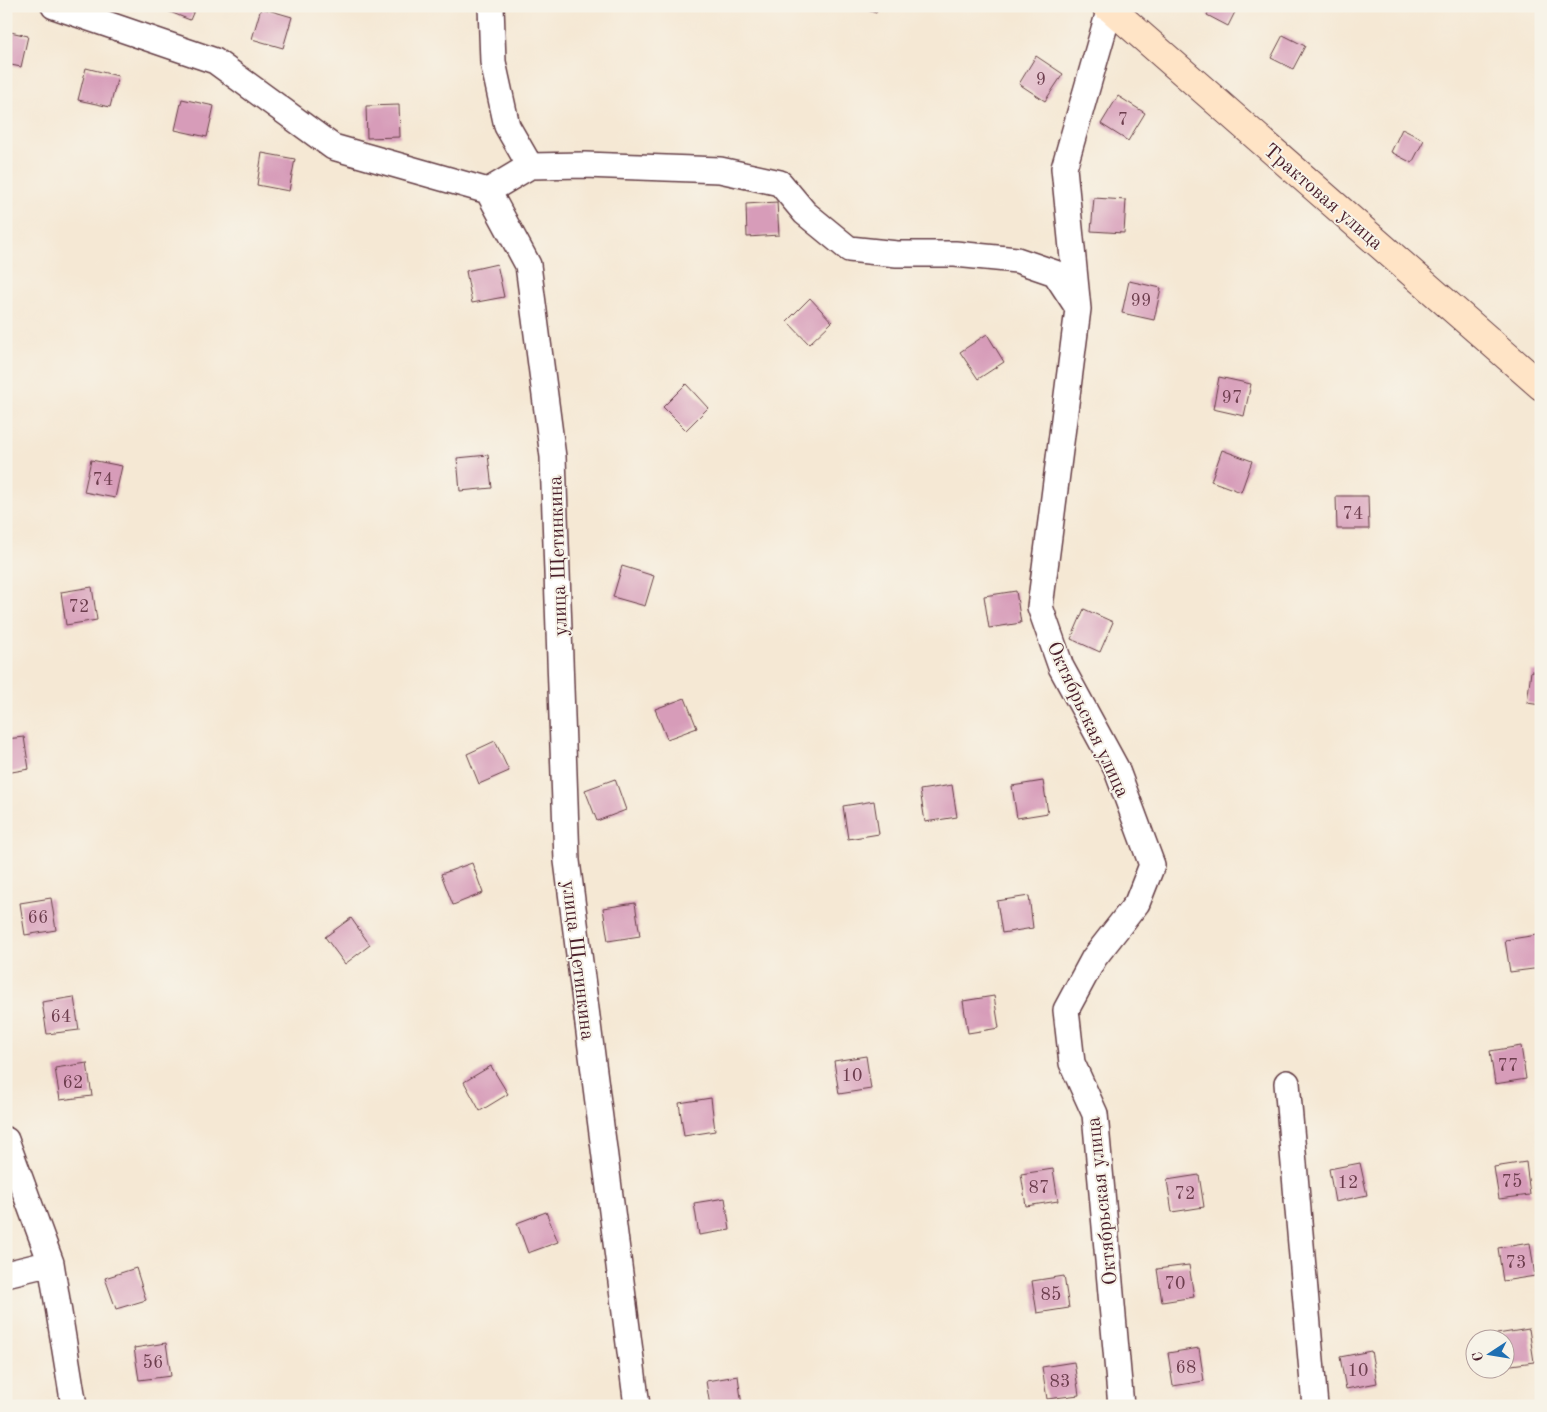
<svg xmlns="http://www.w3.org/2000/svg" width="1547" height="1412" font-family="'Old Standard TT',serif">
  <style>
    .building { fill: #d79cb9 }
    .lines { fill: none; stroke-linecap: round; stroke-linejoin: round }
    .street-casing { stroke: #643d44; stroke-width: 28 }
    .secondary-casing { stroke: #643d44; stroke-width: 30 }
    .street { stroke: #fff; stroke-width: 25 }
    .secondary { stroke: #ffe4c6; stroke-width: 28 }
    .labels { text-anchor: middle; stroke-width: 4; stroke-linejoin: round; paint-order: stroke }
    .number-label { font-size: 18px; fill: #6d3e4e }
    .street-label { font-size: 20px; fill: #4a1f2b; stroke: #f7f3e8 }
  </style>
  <rect width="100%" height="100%" fill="#f7f3e8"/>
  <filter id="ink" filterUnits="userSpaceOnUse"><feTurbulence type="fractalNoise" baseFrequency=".02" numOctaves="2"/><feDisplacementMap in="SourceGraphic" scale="10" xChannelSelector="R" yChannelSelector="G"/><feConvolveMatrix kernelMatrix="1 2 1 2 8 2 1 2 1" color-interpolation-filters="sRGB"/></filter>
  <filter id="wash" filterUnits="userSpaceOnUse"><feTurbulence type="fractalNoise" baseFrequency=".0096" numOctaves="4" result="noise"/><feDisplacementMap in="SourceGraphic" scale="20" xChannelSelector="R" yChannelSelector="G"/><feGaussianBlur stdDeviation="1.12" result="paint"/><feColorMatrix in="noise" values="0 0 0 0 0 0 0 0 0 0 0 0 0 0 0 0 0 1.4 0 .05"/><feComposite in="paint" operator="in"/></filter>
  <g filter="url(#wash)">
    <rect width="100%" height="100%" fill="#f5e8d4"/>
    <g id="blocks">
      <path class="building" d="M 160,6 L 196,6 L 190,20 L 160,8 Z
        M 856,6 L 879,6 L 876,13 Z
        M 1211,6 L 1238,6 L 1228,26 L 1207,15 Z
        M 261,8 L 292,17 L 283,48 L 252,39 Z
        M 6,31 L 28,36 L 21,67 L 6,64 Z
        M 1283,35 L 1305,46 L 1293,69 L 1271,58 Z
        M 1036,56 L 1063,74 L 1045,101 L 1019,84 Z
        M 86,68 L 118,76 L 110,107 L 78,100 Z
        M 1118,96 L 1145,113 L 1128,141 L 1101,124 Z
        M 182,99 L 214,106 L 207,137 L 175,130 Z
        M 399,105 L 400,137 L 367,138 L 366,106 Z
        M 1402,129 L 1424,140 L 1412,163 L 1391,152 Z
        M 262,153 L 295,159 L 289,191 L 257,185 Z
        M 1094,198 L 1126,200 L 1124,233 L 1091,231 Z
        M 777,202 L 779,235 L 747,237 L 746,204 Z
        M 497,264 L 504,297 L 472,303 L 466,271 Z
        M 1129,281 L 1161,288 L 1154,320 L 1122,313 Z
        M 810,298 L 832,322 L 809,344 L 787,321 Z
        M 987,334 L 1004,362 L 978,379 L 960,352 Z
        M 1219,377 L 1251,384 L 1244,416 L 1213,409 Z
        M 686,384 L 708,408 L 686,430 L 663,407 Z
        M 1222,450 L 1252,461 L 1241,492 L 1211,481 Z
        M 488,455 L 492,488 L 460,491 L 457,458 Z
        M 91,460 L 122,466 L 115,498 L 84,492 Z
        M 1336,496 L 1368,496 L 1369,529 L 1337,529 Z
        M 622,566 L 654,576 L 645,606 L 613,597 Z
        M 92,587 L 97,620 L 66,625 L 61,592 Z
        M 1016,591 L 1021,623 L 989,628 L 984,596 Z
        M 1084,609 L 1113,622 L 1100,652 L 1071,639 Z
        M 1531,671 L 1541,672 L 1541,705 L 1527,703 Z
        M 685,698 L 697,728 L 667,739 L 655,709 Z
        M 24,737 L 29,769 L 6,773 L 6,739 Z
        M 495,741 L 509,771 L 479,784 L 467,754 Z
        M 615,779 L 626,810 L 597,821 L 585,790 Z
        M 1043,781 L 1048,813 L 1017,818 L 1012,786 Z
        M 952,785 L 957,817 L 925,822 L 920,790 Z
        M 874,801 L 879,834 L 848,839 L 843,806 Z
        M 472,863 L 483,893 L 453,905 L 441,874 Z
        M 1029,896 L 1033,928 L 1002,933 L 997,901 Z
        M 51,898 L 56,930 L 25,935 L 20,903 Z
        M 635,903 L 640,936 L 608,941 L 603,908 Z
        M 351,918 L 370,945 L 345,964 L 325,937 Z
        M 1537,935 L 1541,968 L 1510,972 L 1505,940 Z
        M 994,996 L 999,1028 L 968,1033 L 963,1001 Z
        M 74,997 L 79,1030 L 47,1034 L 42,1002 Z
        M 1521,1046 L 1526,1079 L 1495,1084 L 1490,1051 Z
        M 866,1056 L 871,1089 L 839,1094 L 834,1061 Z
        M 87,1063 L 92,1096 L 60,1100 L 55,1068 Z
        M 491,1066 L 508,1094 L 480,1111 L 464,1082 Z
        M 711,1098 L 715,1131 L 684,1136 L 679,1103 Z
        M 1526,1162 L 1530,1195 L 1499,1199 L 1494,1167 Z
        M 1360,1163 L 1367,1195 L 1335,1202 L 1329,1169 Z
        M 1053,1169 L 1058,1201 L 1026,1206 L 1021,1174 Z
        M 1199,1175 L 1204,1207 L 1172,1212 L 1167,1180 Z
        M 725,1198 L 730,1230 L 699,1235 L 694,1203 Z
        M 546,1212 L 558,1242 L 528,1253 L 517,1223 Z
        M 1530,1243 L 1535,1276 L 1503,1281 L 1498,1248 Z
        M 1189,1265 L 1194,1297 L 1162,1302 L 1157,1269 Z
        M 136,1268 L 146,1300 L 116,1309 L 105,1278 Z
        M 1064,1276 L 1069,1308 L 1037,1313 L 1032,1281 Z
        M 1529,1329 L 1534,1362 L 1504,1366 L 1504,1340 L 1498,1340 L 1497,1334 Z
        M 166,1343 L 171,1376 L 139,1380 L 134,1348 Z
        M 1199,1348 L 1204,1381 L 1173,1386 L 1168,1353 Z
        M 1371,1351 L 1377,1383 L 1346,1389 L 1340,1357 Z
        M 1074,1362 L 1079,1395 L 1047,1399 L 1042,1367 Z
        M 738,1376 L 742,1406 L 710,1406 L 706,1381 Z"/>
    </g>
  </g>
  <g filter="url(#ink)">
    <use href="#blocks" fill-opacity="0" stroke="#643d44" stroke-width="1"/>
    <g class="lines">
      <defs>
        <path id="street" d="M 54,6 L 215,61 L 333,147 L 488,191 L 528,265 L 553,457 L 567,861 L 637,1406
          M 491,6 L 493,62 L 507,126 L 530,166
          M 1110,8 L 1064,168 L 1078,309 L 1040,607 L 1061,667 L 1116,768 L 1152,865 L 1137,903 L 1094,958 L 1066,1010 L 1072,1063 L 1095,1114 L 1121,1406
          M 488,191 L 530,166 L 585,165 L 720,170 L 780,183 L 805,213 L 849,249 L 897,254 L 955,254 L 1017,260 L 1055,273 L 1076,305
          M 1287,1083 L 1315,1406
          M 6,1140 L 51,1263 L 74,1406
          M 6,1274 L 51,1263"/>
        <path id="secondary" d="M 1106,6 L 1110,8 L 1541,386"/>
      </defs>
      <use href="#street" class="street-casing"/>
      <use href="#secondary" class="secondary-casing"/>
      <use href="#street" class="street"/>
      <use href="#secondary" class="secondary"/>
    </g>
  </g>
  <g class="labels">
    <g class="number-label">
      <text x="1041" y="85">9</text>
      <text x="1123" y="125">7</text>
      <text x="1141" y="306">99</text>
      <text x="1232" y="403">97</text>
      <text x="103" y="485">74</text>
      <text x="1353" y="519">74</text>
      <text x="79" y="612">72</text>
      <text x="38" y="923">66</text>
      <text x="61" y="1022">64</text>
      <text x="1508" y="1071">77</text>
      <text x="852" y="1081">10</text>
      <text x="73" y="1088">62</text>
      <text x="1512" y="1187">75</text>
      <text x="1348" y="1188">12</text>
      <text x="1039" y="1193">87</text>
      <text x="1185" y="1199">72</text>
      <text x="1516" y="1268">73</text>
      <text x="1175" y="1289">70</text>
      <text x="1051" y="1300">85</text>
      <text x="153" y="1368">56</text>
      <text x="1186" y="1373">68</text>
      <text x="1358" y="1376">10</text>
      <text x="1060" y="1387">83</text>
    </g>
    <g class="street-label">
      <text transform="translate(1324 196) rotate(41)" y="7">Трактовая улица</text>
      <text transform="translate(557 556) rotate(-92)" y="7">улица Щетинкина</text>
      <text transform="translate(1089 719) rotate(65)" y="7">Октябрьская улица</text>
      <text transform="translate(579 960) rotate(83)" y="7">улица Щетинкина</text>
      <text transform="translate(1101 1201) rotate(-96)" y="7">Октябрьская улица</text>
    </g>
  </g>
  <rect width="1547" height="1412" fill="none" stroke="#f7f3e8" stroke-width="25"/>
  <g transform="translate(1490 1354) rotate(258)"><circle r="24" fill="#f7f3e8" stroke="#b29e9c"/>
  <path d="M0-4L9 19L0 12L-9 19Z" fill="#1f6fb2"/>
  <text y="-8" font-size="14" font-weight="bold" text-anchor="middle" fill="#4a1f2b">С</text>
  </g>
</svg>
